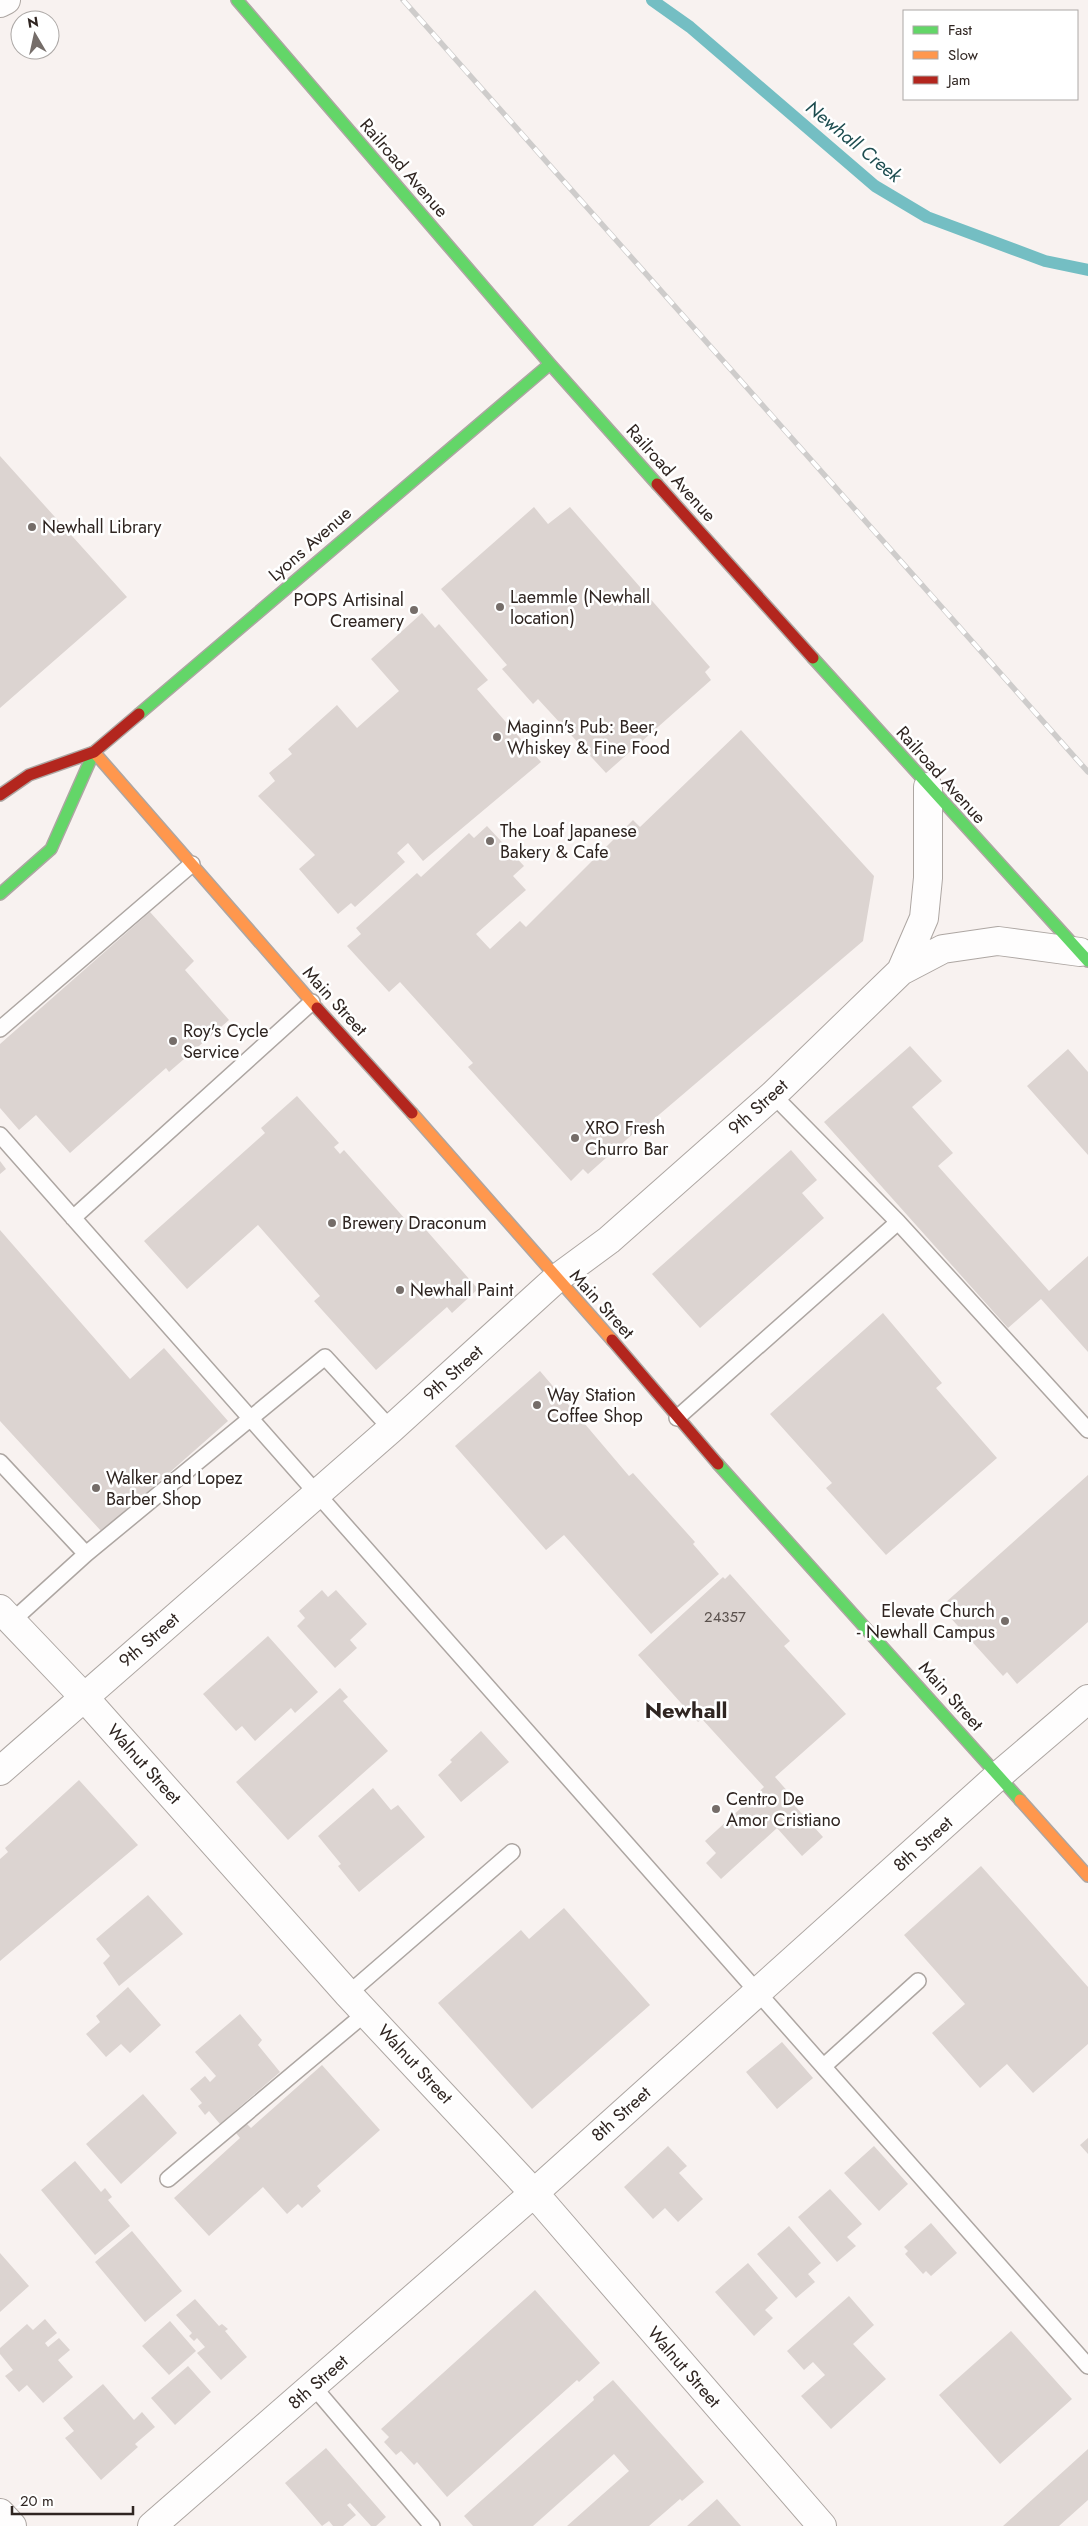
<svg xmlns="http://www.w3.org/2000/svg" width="1088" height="2526" font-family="Jost,sans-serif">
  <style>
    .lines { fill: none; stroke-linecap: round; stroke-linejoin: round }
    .stream { stroke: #74bec3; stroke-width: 12 }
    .building { fill: #dcd4d1 }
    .lane-casing { stroke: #ada6a2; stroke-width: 18 }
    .street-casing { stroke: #ada6a2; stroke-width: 30 }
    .fast-casing { stroke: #ada6a2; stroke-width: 14 }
    .slow-casing { stroke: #ada6a2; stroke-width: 14 }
    .jam-casing { stroke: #ada6a2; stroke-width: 14 }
    .lane { stroke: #fefdfd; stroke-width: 15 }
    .street { stroke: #fefdfd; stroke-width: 28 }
    .fast { stroke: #63d668; stroke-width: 11 }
    .slow { stroke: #ff974d; stroke-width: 11 }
    .jam { stroke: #b3261e; stroke-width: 11 }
    .rail-casing { stroke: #cecccb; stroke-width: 5.5 }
    .rail { stroke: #fff; stroke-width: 4; stroke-dasharray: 11; stroke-linecap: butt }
    .poi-dot { fill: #756d69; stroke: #fff; stroke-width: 2 }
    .labels { text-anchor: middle; stroke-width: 5; stroke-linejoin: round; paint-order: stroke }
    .number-label { font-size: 15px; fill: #5a514d }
    .street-label { font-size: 18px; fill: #2f2521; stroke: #fff }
    .poi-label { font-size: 18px; fill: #2f2521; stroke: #fff; text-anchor: start }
    .water-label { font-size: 19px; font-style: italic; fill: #1e4d50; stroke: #fff }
    .district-label { font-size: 22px; font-weight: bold; fill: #2f2521; stroke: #fff }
  </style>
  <rect width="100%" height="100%" fill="#f8f2f0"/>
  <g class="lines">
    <path class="stream" d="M 652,0 L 690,27 L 875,186 L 927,217 L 1045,261 L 1088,270"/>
  </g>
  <path class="building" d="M 0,456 L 127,597 L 0,708 Z
    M 534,507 L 548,524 L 570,507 L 710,667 L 705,672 L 711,680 L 606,773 L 538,699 L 533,704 L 502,669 L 507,665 L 441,589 Z
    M 422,613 L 435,628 L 439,624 L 488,680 L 477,689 L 541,762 L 423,861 L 408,843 L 397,853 L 405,862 L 355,907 L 351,903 L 338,914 L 299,869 L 315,855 L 258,796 L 275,781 L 269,773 L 292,754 L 288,749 L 337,705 L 357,728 L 399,691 L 371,659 Z
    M 741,730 L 874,876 L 863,941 L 647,1125 L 645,1123 L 588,1174 L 583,1169 L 571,1181 L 468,1067 L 473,1063 L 400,982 L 389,992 L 347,946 L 361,934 L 356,928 L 417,873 L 421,877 L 469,833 L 474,838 L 487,826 L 524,866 L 513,876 L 526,890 L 476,934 L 490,949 L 520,921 L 526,927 L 633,820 L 640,827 Z
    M 150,912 L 194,961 L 185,970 L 229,1020 L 169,1072 L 166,1068 L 70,1153 L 36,1115 L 19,1130 L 0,1108 L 0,1044 Z
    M 910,1046 L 942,1081 L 912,1107 L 953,1153 L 938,1166 L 1049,1291 L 1088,1256 L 1088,1352 L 1041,1299 L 1008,1328 L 824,1122 Z
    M 1068,1049 L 1088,1072 L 1088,1155 L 1027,1086 Z
    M 297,1096 L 339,1143 L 334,1147 L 340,1154 L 344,1150 L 406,1220 L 412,1214 L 478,1289 L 452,1313 L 447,1307 L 376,1370 L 314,1301 L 320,1296 L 258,1225 L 187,1289 L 144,1241 L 265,1133 L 261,1128 Z
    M 791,1150 L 817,1180 L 802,1193 L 824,1218 L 700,1328 L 652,1274 Z
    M 0,1161 L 6,1169 L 0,1174 Z
    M 0,1230 L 130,1379 L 164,1348 L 228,1421 L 102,1532 L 0,1421 Z
    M 883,1313 L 942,1383 L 936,1388 L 997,1458 L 886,1555 L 826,1488 L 832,1483 L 770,1414 Z
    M 540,1371 L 629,1476 L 633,1473 L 695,1542 L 693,1544 L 719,1574 L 651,1634 L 564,1535 L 546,1550 L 455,1446 Z
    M 1088,1475 L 1088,1622 L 1017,1684 L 1007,1672 L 1003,1676 L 948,1615 L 952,1611 L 945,1603 Z
    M 730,1574 L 790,1641 L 784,1646 L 846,1714 L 775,1777 L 798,1803 L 795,1806 L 823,1837 L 802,1856 L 777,1828 L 721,1879 L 706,1863 L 716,1853 L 705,1841 L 764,1787 L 702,1719 L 698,1722 L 638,1655 L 723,1577 L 725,1579 Z
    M 322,1590 L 328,1597 L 336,1590 L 367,1624 L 350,1640 L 357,1648 L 335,1668 L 297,1626 L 305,1618 L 299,1611 Z
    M 268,1636 L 318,1692 L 295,1713 L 291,1708 L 255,1741 L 242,1726 L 236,1731 L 203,1694 Z
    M 340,1688 L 348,1697 L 343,1701 L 388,1751 L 288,1840 L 236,1782 Z
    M 481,1731 L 509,1762 L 461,1802 L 438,1775 L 452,1762 L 450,1760 Z
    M 79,1780 L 138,1845 L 0,1961 L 0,1859 L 8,1852 L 5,1848 Z
    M 373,1788 L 391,1810 L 398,1805 L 425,1837 L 359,1892 L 338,1866 L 341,1864 L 318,1836 Z
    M 981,1866 L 1088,1987 L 1088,2044 L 1033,2093 L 1007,2064 L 980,2088 L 932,2033 L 965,2004 L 904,1935 Z
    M 148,1895 L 183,1934 L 119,1986 L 103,1963 L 110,1956 L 96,1939 Z
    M 564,1908 L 650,2005 L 532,2109 L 438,2003 L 521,1930 L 529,1939 Z
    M 128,1987 L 161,2025 L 130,2053 L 121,2044 L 106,2057 L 86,2034 L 100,2022 L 96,2016 Z
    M 240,2014 L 262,2040 L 258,2045 L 280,2072 L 220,2124 L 209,2111 L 205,2115 L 198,2106 L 202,2103 L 190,2089 L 205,2076 L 210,2082 L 216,2076 L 195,2052 Z
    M 782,2042 L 813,2078 L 777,2109 L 746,2072 Z
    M 322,2065 L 380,2130 L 317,2186 L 321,2191 L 302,2208 L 298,2204 L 287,2214 L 263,2187 L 209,2236 L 174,2198 L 240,2138 L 236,2133 L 246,2123 L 251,2128 Z
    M 143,2094 L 177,2133 L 121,2184 L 86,2144 Z
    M 1088,2138 L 1088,2154 L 1080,2145 Z
    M 668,2146 L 687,2166 L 679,2173 L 703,2199 L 678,2222 L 665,2208 L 653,2219 L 624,2187 Z
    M 874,2146 L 908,2184 L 879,2211 L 844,2173 Z
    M 75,2161 L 101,2192 L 105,2188 L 112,2197 L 108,2200 L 130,2226 L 95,2255 L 41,2190 Z
    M 830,2189 L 862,2224 L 847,2237 L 856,2246 L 837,2262 L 798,2217 Z
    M 931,2223 L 957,2253 L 931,2276 L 926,2271 L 923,2274 L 905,2254 L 908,2251 L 904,2247 Z
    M 789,2226 L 821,2263 L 808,2274 L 815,2282 L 796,2298 L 757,2254 Z
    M 132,2231 L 182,2291 L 145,2322 L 95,2262 Z
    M 0,2253 L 29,2286 L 0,2312 Z
    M 748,2263 L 778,2298 L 765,2310 L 773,2318 L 754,2336 L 715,2292 Z
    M 535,2290 L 600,2363 L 579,2382 L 577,2380 L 447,2497 L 417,2462 L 414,2465 L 401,2451 L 396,2455 L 384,2442 L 389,2437 L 381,2429 Z
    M 849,2296 L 874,2325 L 853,2344 L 886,2379 L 831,2429 L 801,2396 L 825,2375 L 813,2362 L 804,2370 L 787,2351 Z
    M 195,2299 L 219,2326 L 222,2324 L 228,2329 L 225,2331 L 247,2357 L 221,2380 L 197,2353 L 205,2347 L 197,2338 L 194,2341 L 189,2336 L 192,2333 L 176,2315 Z
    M 45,2319 L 57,2333 L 45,2343 L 48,2347 L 59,2338 L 70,2350 L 58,2360 L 73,2377 L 43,2403 L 27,2385 L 19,2392 L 5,2376 L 13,2370 L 0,2354 L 0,2348 L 27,2324 L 33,2330 Z
    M 170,2321 L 196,2351 L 169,2375 L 142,2346 Z
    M 1011,2331 L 1072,2399 L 1000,2464 L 939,2395 Z
    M 188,2366 L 211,2392 L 175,2425 L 151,2398 Z
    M 613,2380 L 704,2482 L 682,2501 L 680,2499 L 649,2526 L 567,2526 L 629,2471 L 614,2454 L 533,2526 L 473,2526 L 464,2516 L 594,2400 L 593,2397 Z
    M 103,2384 L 134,2420 L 142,2412 L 155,2427 L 135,2444 L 138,2447 L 101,2480 L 65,2438 L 74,2431 L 63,2418 Z
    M 326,2448 L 386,2517 L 376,2526 L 371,2526 L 350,2503 L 347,2505 L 356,2515 L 343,2526 L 333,2526 L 329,2521 L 322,2526 L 285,2483 Z
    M 1088,2449 L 1088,2500 L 1059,2526 L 1003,2526 Z
    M 717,2499 L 741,2526 L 687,2526 Z"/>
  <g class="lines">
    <defs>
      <path id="lane" d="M 0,1029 L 192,864
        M 773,1095 L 898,1222 L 1088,1430
        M 0,1135 L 1088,2366
        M 73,1218 L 312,1002
        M 677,1418 L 898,1222
        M 0,1462 L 86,1554
        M 11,1622 L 86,1554 L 325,1357 L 391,1429
        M 348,1994 L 512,1852
        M 824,2066 L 918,1981
        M 168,2179 L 367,2012
        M 313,2386 L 432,2526"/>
      <path id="street" d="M 0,3 L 6,0
        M 901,971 L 924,918 L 928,878 L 928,787
        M 0,1609 L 83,1696 L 348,1994 L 534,2193 L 822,2526
        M 0,1771 L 391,1429 L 556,1279 L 609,1240 L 773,1095 L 901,971 L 943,949 L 998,941 L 1080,952
        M 0,2513 L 12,2526
        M 152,2526 L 534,2193 L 998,1776 L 1088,1699"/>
      <path id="fast" d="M 237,0 L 550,364 L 657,484
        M 813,658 L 1088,961
        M 139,714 L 550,364
        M 0,894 L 51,849 L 94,752
        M 718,1464 L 1020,1800"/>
      <path id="slow" d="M 94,752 L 317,1008
        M 412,1113 L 612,1340
        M 1020,1800 L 1088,1876"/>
      <path id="jam" d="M 657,484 L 813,658
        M 0,795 L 29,775 L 94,752 L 139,714
        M 317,1008 L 412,1113
        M 612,1340 L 718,1464"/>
    </defs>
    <use href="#lane" class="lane-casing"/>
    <use href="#street" class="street-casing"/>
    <use href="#fast" class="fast-casing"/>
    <use href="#slow" class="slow-casing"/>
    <use href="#jam" class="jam-casing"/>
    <use href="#lane" class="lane"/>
    <use href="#street" class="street"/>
    <use href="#fast" class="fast"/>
    <use href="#slow" class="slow"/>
    <use href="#jam" class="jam"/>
    <defs>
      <path id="rail" d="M 403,0 L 1088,772"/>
    </defs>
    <use href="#rail" class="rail-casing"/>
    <use href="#rail" class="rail"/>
  </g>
  <g class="poi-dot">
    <circle cx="32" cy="527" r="5"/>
    <circle cx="500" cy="607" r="5"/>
    <circle cx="414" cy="610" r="5"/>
    <circle cx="497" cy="737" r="5"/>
    <circle cx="490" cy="841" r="5"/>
    <circle cx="173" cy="1041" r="5"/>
    <circle cx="575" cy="1138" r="5"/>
    <circle cx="332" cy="1223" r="5"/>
    <circle cx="400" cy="1290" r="5"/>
    <circle cx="537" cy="1405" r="5"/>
    <circle cx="96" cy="1488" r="5"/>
    <circle cx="1005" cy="1621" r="5"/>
    <circle cx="716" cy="1809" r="5"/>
  </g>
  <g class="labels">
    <g class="number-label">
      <text x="725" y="1622">24357</text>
    </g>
    <g class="street-label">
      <text transform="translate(404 168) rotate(49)" y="6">Railroad Avenue</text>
      <text transform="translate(671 473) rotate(48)" y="6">Railroad Avenue</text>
      <text transform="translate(310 544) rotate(-41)" y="6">Lyons Avenue</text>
      <text transform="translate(941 775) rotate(48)" y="6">Railroad Avenue</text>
      <text transform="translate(335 1001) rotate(48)" y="6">Main Street</text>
      <text transform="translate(758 1107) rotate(-42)" y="6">9th Street</text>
      <text transform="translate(602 1304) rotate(48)" y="6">Main Street</text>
      <text transform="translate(453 1373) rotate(-42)" y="6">9th Street</text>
      <text transform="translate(149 1640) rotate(-41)" y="6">9th Street</text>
      <text transform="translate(951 1696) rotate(48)" y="6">Main Street</text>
      <text transform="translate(144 1764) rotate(48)" y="6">Walnut Street</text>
      <text transform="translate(923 1844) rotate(-42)" y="6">8th Street</text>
      <text transform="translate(415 2064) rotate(47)" y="6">Walnut Street</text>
      <text transform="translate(621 2114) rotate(-42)" y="6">8th Street</text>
      <text transform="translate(684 2367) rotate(49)" y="6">Walnut Street</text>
      <text transform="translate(318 2382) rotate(-41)" y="6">8th Street</text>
    </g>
    <g class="poi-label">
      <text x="42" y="533">Newhall Library</text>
      <text x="510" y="603">Laemmle (Newhall<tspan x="510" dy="21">location)</tspan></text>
      <text x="404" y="606" text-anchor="end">POPS Artisinal<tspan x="404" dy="21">Creamery</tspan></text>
      <text x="507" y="733">Maginn's Pub: Beer,<tspan x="507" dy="21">Whiskey &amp; Fine Food</tspan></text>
      <text x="500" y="837">The Loaf Japanese<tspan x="500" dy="21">Bakery &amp; Cafe</tspan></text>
      <text x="183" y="1037">Roy's Cycle<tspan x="183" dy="21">Service</tspan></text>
      <text x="585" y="1134">XRO Fresh<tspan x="585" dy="21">Churro Bar</tspan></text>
      <text x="342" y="1229">Brewery Draconum</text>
      <text x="410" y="1296">Newhall Paint</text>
      <text x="547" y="1401">Way Station<tspan x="547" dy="21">Coffee Shop</tspan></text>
      <text x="106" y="1484">Walker and Lopez<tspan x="106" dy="21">Barber Shop</tspan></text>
      <text x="995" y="1617" text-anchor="end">Elevate Church<tspan x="995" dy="21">- Newhall Campus</tspan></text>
      <text x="726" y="1805">Centro De<tspan x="726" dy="21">Amor Cristiano</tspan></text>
    </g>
    <g class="water-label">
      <text transform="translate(854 141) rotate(39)" y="7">Newhall Creek</text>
    </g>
    <g class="district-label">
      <text x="686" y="1718">Newhall</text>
    </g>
  </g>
  <rect x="903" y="10" width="175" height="90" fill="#ffffff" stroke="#aca8a6"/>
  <rect x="913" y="26" width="25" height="8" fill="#63d668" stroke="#aca8a6"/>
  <text x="948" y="35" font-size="15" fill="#2f2521">Fast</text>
  <rect x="913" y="51" width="25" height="8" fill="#ff974d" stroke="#aca8a6"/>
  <text x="948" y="60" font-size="15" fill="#2f2521">Slow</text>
  <rect x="913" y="76" width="25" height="8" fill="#b3261e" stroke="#aca8a6"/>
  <text x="948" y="85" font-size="15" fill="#2f2521">Jam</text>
  <g transform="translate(35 35) rotate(351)"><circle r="24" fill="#ffffff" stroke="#aca8a6"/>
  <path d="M0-4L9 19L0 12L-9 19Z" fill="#756d69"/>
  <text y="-8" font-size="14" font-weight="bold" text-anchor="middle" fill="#2f2521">N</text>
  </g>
  <path d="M12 2506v8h121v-8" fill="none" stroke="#2f2521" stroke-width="2.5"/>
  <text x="20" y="2506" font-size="15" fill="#2f2521" stroke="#ffffff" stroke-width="4" paint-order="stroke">20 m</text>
</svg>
